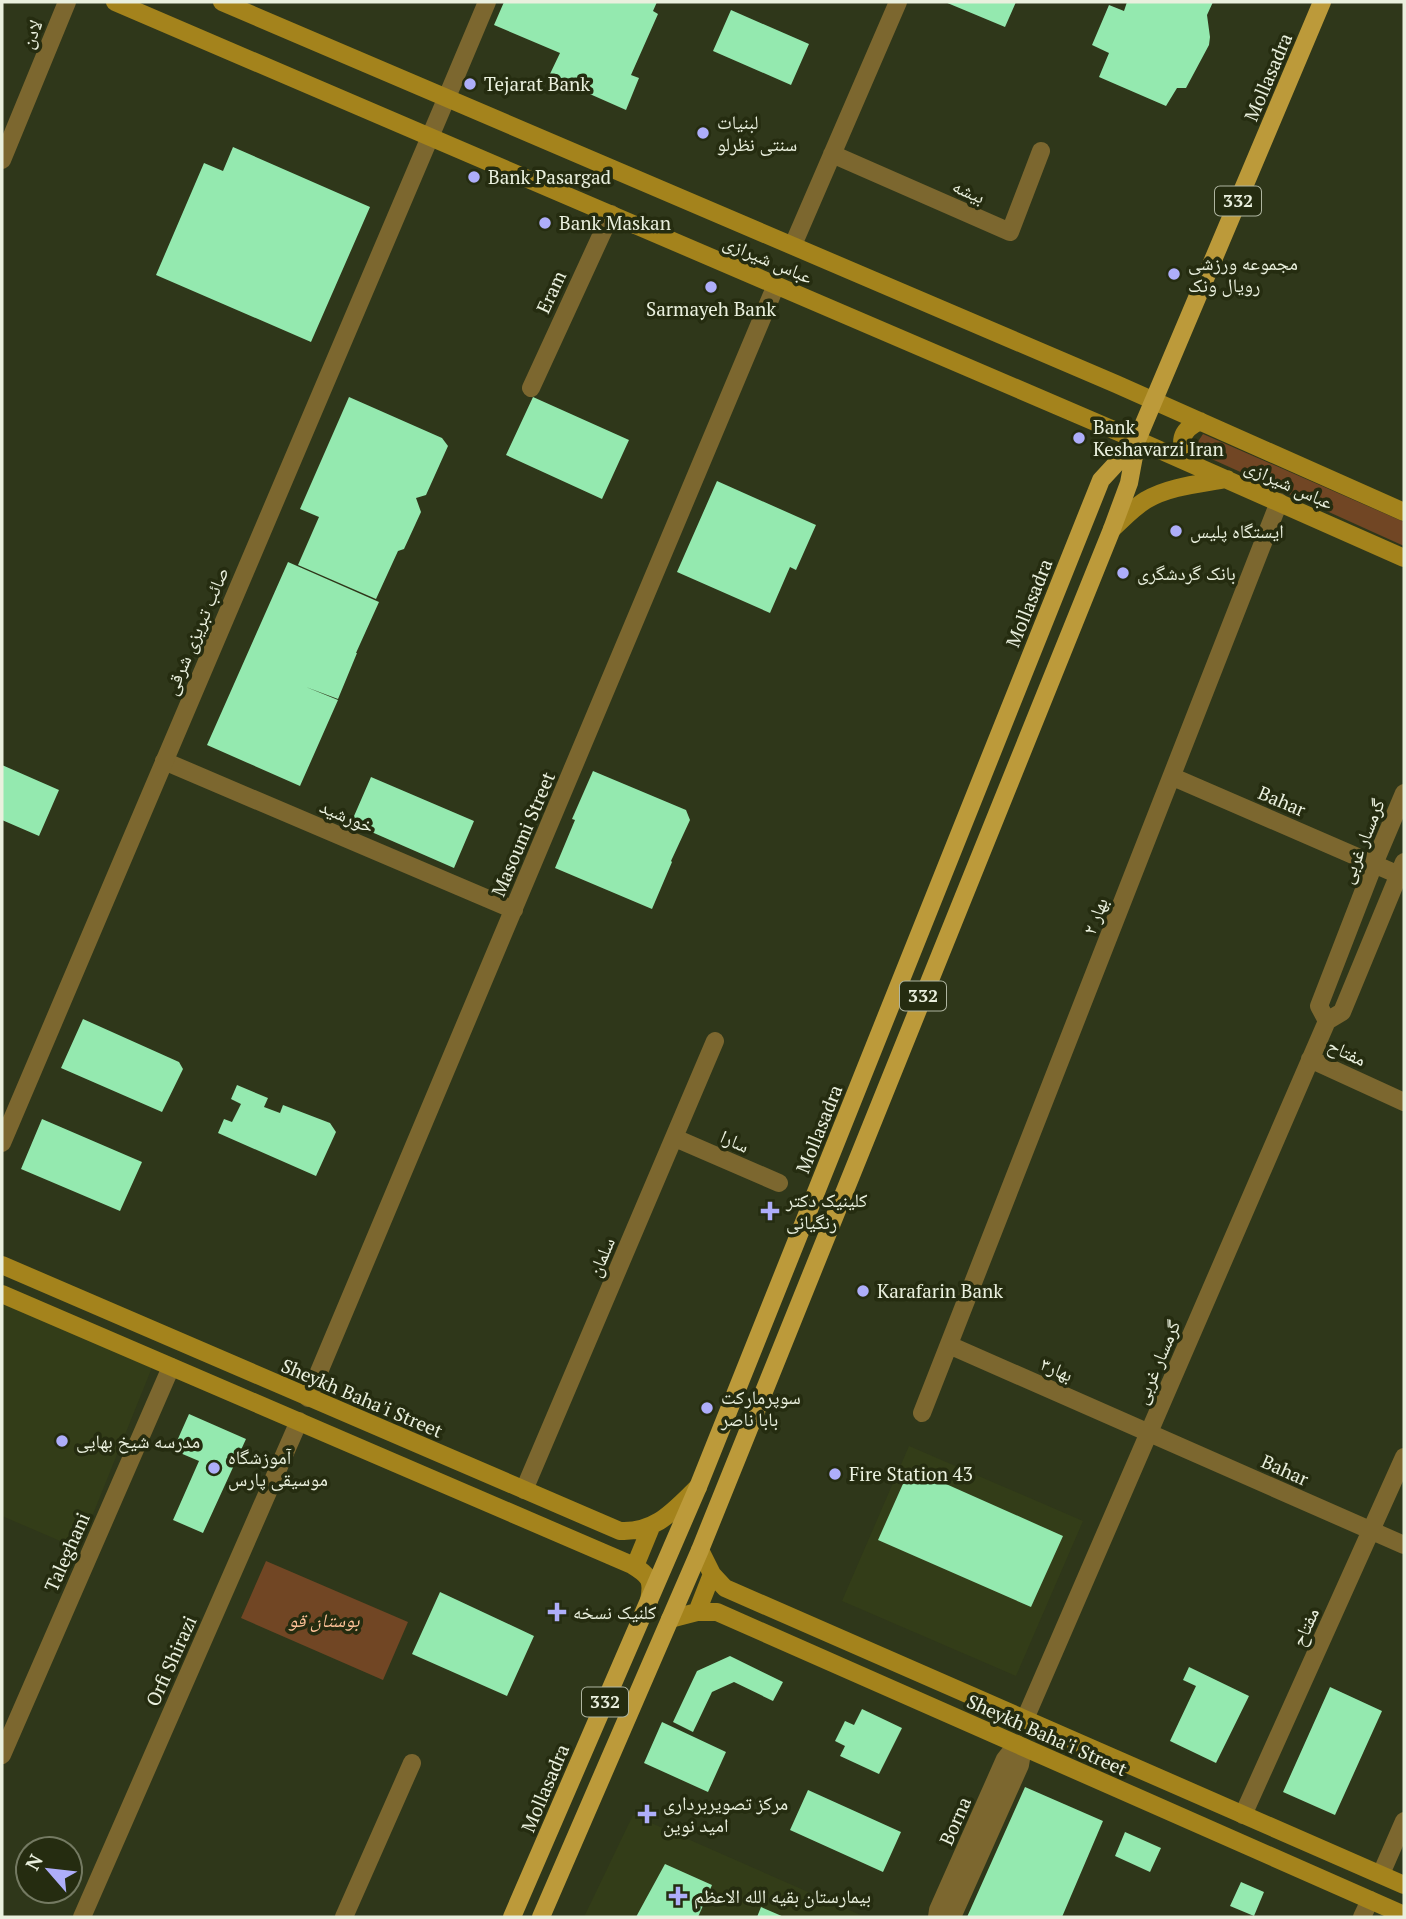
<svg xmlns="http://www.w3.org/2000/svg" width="1406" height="1919" font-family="'PT Serif','Noto Naskh Arabic',serif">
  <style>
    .built { fill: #333d18 }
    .green { fill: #714624 }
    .building { fill: #94e9af }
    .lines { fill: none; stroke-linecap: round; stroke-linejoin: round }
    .minor { stroke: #7c672f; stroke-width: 18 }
    .tertiary { stroke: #7c672f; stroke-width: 18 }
    .secondary { stroke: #a4831c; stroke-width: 18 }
    .primary { stroke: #bc9a3a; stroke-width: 18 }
    .poi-dot { fill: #aeaefa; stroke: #252c10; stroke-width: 2.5 }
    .labels { text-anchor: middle; stroke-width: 7; stroke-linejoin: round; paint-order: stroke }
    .shield { fill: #252c10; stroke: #afb5a0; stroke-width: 2 }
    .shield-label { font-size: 18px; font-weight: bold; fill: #eaf0de }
    .street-label { font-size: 19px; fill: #eaf0de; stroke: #252c10 }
    .poi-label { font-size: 19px; fill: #eaf0de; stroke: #252c10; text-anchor: start }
    .park-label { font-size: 19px; font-style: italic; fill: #fdc298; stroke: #252c10 }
  </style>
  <rect width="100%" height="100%" fill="#2f371a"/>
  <path class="built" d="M 2,1298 L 153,1365 L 79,1549 L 2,1516 Z
    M 909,1446 L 1083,1521 L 1016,1676 L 842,1601 Z
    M 633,1815 L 865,1917 L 584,1917 Z"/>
  <path class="green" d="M 1203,434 L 1404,522 L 1404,546 L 1205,456 L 1196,448 L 1199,440 Z
    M 266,1561 L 408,1622 L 383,1680 L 241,1618 Z"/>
  <path class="building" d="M 504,2 L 657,2 L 653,11 L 658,14 L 631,75 L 639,78 L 626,110 L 549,76 L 560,53 L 494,25 Z
    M 945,2 L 1016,2 L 1005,27 Z
    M 1127,2 L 1213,2 L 1207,15 L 1210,37 L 1209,45 L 1186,88 L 1177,88 L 1166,106 L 1099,77 L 1109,53 L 1092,45 L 1109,5 L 1124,11 Z
    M 731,10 L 809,44 L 791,85 L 713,51 Z
    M 233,147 L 370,207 L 311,342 L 156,275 L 204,163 L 223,171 Z
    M 349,397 L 442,438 L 448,446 L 426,495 L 416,498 L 421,512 L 404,549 L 398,551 L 376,599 L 298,565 L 319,517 L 300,509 Z
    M 533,397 L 629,440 L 602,499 L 506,455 Z
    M 717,481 L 816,525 L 796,570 L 790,567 L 770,613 L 677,572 Z
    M 288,562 L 379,602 L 356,653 L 357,653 L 338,699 L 306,687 L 338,700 L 300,786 L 207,745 Z
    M 2,765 L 59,790 L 39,836 L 2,820 Z
    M 593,771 L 686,810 L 690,820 L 671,861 L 672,862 L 652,909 L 555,868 L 575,820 L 572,819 Z
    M 371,777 L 474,821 L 454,868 L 351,823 Z
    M 83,1019 L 179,1062 L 183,1069 L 162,1112 L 61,1068 Z
    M 237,1085 L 268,1098 L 264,1107 L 280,1113 L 283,1105 L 330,1123 L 336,1132 L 316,1176 L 218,1133 L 224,1119 L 232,1122 L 241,1104 L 231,1099 Z
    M 42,1119 L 142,1162 L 120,1211 L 21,1169 Z
    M 189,1414 L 246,1439 L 203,1533 L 173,1520 L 199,1461 L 173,1450 Z
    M 910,1468 L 1063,1536 L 1031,1607 L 878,1540 Z
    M 440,1592 L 534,1636 L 507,1696 L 412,1654 Z
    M 730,1656 L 783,1682 L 773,1701 L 734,1682 L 712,1692 L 693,1732 L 673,1722 L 697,1671 Z
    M 1189,1667 L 1249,1696 L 1216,1763 L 1170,1741 L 1196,1686 L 1183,1680 Z
    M 1330,1687 L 1382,1711 L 1335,1815 L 1283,1792 Z
    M 862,1709 L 902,1728 L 879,1774 L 840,1756 L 845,1746 L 835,1741 L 845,1721 L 854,1725 Z
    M 662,1722 L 726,1752 L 708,1792 L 644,1763 Z
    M 1025,1787 L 1103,1821 L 1062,1917 L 967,1917 Z
    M 808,1790 L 901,1832 L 883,1872 L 790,1830 Z
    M 1125,1832 L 1161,1848 L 1150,1872 L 1115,1856 Z
    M 665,1864 L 712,1885 L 698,1917 L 636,1917 Z
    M 1241,1882 L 1264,1892 L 1254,1916 L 1230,1906 Z
    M 761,1907 L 784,1917 L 757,1917 Z"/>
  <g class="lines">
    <path class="minor" d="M 447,97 L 487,2
      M 832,154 L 1010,232 L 1041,151
      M 2,160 L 67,2
      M 793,245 L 898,2
      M 531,388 L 611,214
      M 164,761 L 514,910
      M 1173,777 L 1399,875
      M 1327,1021 L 1319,1006 L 1374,864 L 1404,793
      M 1310,1059 L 1404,1102
      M 675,1138 L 779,1183
      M 949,1345 L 1404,1545
      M 308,1398 L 776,285
      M 922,1413 L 1279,502
      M 524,1490 L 715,1041
      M 1025,1719 L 1327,1021 L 1342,1012 L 1404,862
      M 2,1755 L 171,1367
      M 1243,1815 L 1404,1457
      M 1381,1874 L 1404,1821
      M 82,1917 L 299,1421
      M 344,1917 L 412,1763
      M 937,1917 L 938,1910 L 1005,1759 L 1017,1744
      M 952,1917 L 1020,1765 L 1023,1747
      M 1362,1917 L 1370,1900"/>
    <path class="tertiary" d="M 2,1143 L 447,97"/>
    <path class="secondary" d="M 115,2 L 1137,440 L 1404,558
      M 222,2 L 1116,384 L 1404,512
      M 1187,462 C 1179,442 1179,431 1200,421
      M 1112,529 C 1123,519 1133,508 1146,500 C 1170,486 1200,484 1227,479
      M 2,1265 L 620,1531 C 656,1533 674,1510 698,1487
      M 2,1294 L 632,1565 C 650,1576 653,1580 649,1601
      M 700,1550 L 712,1574 L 725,1588 L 1404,1885
      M 635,1566 L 651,1527
      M 697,1612 L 712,1574
      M 670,1619 L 697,1612 L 717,1612 L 1404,1915"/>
    <path class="primary" d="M 512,1917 L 698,1487 L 1101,480 L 1137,441
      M 541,1917 L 700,1550 L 1112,529 L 1129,483 L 1137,440 L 1322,2"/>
  </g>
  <g class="poi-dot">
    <circle cx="470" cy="84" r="7"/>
    <circle cx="703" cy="133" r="7"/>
    <circle cx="474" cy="177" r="7"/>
    <circle cx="545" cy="223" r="7"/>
    <circle cx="1174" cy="274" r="7"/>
    <circle cx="711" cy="287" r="7"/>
    <circle cx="1079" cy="438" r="7"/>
    <circle cx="1176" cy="531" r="7"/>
    <circle cx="1123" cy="573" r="7"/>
    <path d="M766.5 1200.5h7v7h7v7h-7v7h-7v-7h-7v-7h7z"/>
    <circle cx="863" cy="1291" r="7"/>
    <circle cx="707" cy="1408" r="7"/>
    <circle cx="62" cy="1441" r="7"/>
    <circle cx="214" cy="1468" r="7"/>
    <circle cx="835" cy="1474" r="7"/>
    <path d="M553.5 1601.5h7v7h7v7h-7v7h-7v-7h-7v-7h7z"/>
    <path d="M643.5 1803.5h7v7h7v7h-7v7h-7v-7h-7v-7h7z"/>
    <path d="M674.5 1885.5h7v7h7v7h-7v7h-7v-7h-7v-7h7z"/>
  </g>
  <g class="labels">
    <g class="shield">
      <rect x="1215" y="186.5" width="46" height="29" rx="5"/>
      <rect x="900" y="981.5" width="46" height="29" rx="5"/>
      <rect x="582" y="1687.5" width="46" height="29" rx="5"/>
    </g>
    <g class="shield-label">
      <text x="1238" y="207">332</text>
      <text x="923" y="1002">332</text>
      <text x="605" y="1708">332</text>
    </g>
    <g class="street-label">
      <text transform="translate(31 34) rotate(-68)" y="7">لادن</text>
      <text transform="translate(1268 77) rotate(-67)" y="7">Mollasadra</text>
      <text transform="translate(969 191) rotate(24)" y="7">بیشه</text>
      <text transform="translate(768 259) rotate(23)" y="7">عباس شیرازی</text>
      <text transform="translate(551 292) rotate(-65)" y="7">Eram</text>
      <text transform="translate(1289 484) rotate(24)" y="7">عباس شیرازی</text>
      <text transform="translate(1029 603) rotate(-68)" y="7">Mollasadra</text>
      <text transform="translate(196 631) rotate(-67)" y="7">صائب تبریزی شرقی</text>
      <text transform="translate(1282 801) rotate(23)" y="7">Bahar</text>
      <text transform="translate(347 816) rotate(23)" y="7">خورشید</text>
      <text transform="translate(523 834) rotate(-67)" y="7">Masoumi Street</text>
      <text transform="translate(1362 841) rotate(-68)" y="7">گرمسار غربی</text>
      <text transform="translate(1095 916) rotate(-69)" y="7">بهار ۲</text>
      <text transform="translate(1347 1052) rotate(25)" y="7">مفتاح</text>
      <text transform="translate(819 1129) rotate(-68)" y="7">Mollasadra</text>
      <text transform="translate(735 1141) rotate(24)" y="7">سارا</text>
      <text transform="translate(601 1257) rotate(-67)" y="7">سلمان</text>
      <text transform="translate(1157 1362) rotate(-67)" y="7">گرمسار غربی</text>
      <text transform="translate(1057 1369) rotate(24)" y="7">بهار۳</text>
      <text transform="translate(362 1398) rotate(23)" y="7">Sheykh Baha'i Street</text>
      <text transform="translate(1285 1470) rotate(24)" y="7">Bahar</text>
      <text transform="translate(67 1552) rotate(-66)" y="7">Taleghani</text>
      <text transform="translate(1305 1627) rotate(-66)" y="7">مفتاح</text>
      <text transform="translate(171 1661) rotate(-66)" y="7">Orfi Shirazi</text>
      <text transform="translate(1047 1735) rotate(24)" y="7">Sheykh Baha'i Street</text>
      <text transform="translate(545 1788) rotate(-67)" y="7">Mollasadra</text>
      <text transform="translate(955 1821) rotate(-66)" y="7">Borna</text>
    </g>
    <g class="poi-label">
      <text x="484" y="91">Tejarat Bank</text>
      <text x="717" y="129">لبنیات<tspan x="717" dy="22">سنتی نظرلو</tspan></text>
      <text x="488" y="184">Bank Pasargad</text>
      <text x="559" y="230">Bank Maskan</text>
      <text x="1188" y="270">مجموعه ورزشی<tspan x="1188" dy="22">رویال ونک</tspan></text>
      <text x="711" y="316" text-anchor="middle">Sarmayeh Bank</text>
      <text x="1093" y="434">Bank<tspan x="1093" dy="22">Keshavarzi Iran</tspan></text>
      <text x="1190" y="538">ایستگاه پلیس</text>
      <text x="1137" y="580">بانک گردشگری</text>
      <text x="786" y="1207">کلینیک دکتر<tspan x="786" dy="22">رنگیانی</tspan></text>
      <text x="877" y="1298">Karafarin Bank</text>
      <text x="721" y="1404">سوپرمارکت<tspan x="721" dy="22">بابا ناصر</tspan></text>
      <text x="76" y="1448">مدرسه شیخ بهایی</text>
      <text x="228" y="1464">آموزشگاه<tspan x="228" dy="22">موسیقی پارس</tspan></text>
      <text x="849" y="1481">Fire Station 43</text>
      <text x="573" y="1619">کلنیک نسخه</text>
      <text x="663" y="1810">مرکز تصویربرداری<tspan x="663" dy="22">امید نوین</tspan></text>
      <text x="694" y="1903">بیمارستان بقیه الله الاعظم</text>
    </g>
    <g class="park-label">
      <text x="324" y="1627">بوستان قو</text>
    </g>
  </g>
  <rect width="1406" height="1919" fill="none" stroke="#eaf0de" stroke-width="7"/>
  <g transform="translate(49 1870) rotate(298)"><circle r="33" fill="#252c10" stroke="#747a62" stroke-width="2"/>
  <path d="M0-5L12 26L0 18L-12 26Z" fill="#aeaefa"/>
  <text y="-10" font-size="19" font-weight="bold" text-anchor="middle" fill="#eaf0de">N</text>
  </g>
</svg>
